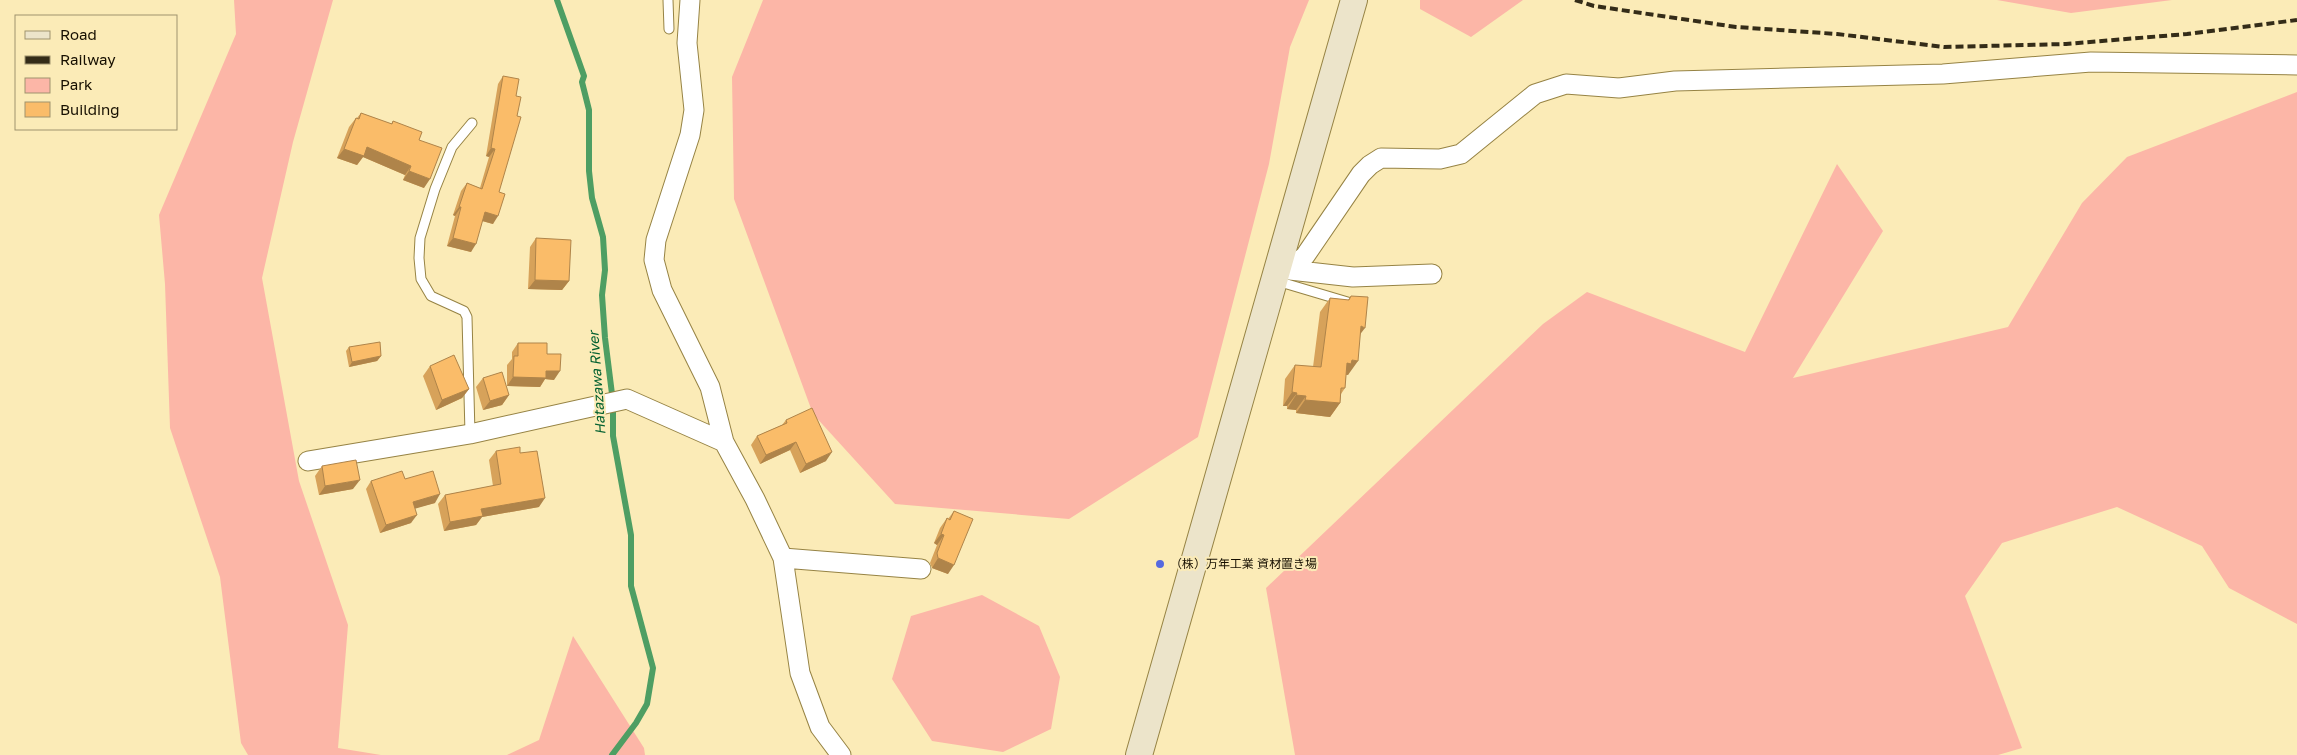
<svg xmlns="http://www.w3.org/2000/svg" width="2297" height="755" font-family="'Golos Text','Noto Sans JP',sans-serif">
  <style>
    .green { fill: #fcb6a7 }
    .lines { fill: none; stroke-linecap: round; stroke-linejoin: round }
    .stream { stroke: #4e9e63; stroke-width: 6 }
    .lane-casing { stroke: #968344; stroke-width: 11 }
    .street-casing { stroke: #968344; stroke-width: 21 }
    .secondary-casing { stroke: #968344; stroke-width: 28 }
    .lane { stroke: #fff; stroke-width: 9 }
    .street { stroke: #fff; stroke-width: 19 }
    .secondary { stroke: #ece4ca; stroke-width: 26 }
    .rail { stroke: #342c18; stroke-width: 4; stroke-dasharray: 8 4; stroke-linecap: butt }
    .wall { fill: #d7a25a }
    .shaded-wall { fill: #af844a }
    .building { fill: #fabc69; stroke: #af844a }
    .poi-dot { fill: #5669df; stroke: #fbebb7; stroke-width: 2 }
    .labels { text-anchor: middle; stroke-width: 4; stroke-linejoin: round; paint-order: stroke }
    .poi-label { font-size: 12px; fill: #160f00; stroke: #fbebb7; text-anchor: start }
    .water-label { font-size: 14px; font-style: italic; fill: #056131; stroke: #fbebb7 }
  </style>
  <rect width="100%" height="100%" fill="#fbebb7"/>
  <path class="green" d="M 234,0 L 333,0 L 293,142 L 262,278 L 299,481 L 348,625 L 338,748 L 381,755 L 248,755 L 241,743 L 220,577 L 170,428 L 165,284 L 159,215 L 236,34 Z
    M 763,0 L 1309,0 L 1290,47 L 1269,164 L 1198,437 L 1069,519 L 895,504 L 813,414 L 734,199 L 732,77 Z
    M 1420,0 L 1523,0 L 1471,37 L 1420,9 Z
    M 1997,0 L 2172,0 L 2071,13 Z
    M 2297,92 L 2297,624 L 2229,588 L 2202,546 L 2117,507 L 2002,543 L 1965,596 L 2022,748 L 1998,755 L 1295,755 L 1266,588 L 1543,324 L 1587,292 L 1745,352 L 1837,164 L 1883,231 L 1793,378 L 2008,327 L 2082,203 L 2127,157 Z
    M 982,595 L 1039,626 L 1060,677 L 1051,729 L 1003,752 L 932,741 L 892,679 L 911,616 Z
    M 573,636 L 644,748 L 645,755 L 507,755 L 539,740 Z"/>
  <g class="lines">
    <path class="stream" d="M 557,0 L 584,76 L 582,82 L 589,110 L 589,171 L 592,198 L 603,237 L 605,270 L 602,295 L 605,338 L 613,402 L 613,436 L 631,535 L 631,586 L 653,668 L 647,704 L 636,723 L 612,755"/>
    <defs>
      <path id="lane" d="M 668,0 L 669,29
        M 1277,281 L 1351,303
        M 470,434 L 467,317 L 464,311 L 431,296 L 421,279 L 419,258 L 420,238 L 435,189 L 452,147 L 472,123"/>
      <path id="street" d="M 690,0 L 687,43 L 694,110 L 690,135 L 656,240 L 654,260 L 662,290 L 710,387 L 724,442 L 755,499 L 783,558 L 800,673 L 820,727 L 841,755
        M 1280,261 L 1299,261 L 1305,256 L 1361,174 L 1370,165 L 1381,158 L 1440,159 L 1461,154 L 1535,94 L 1566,84 L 1619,88 L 1675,81 L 1943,74 L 2091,62 L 2297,65
        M 1281,269 L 1353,277 L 1432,274
        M 308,461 L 470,434 L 627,399 L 724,442
        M 783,558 L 921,569"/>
      <path id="secondary" d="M 1139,755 L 1354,0"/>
    </defs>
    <use href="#lane" class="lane-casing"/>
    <use href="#street" class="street-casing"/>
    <use href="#secondary" class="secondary-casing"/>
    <use href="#lane" class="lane"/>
    <use href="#street" class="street"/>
    <use href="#secondary" class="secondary"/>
    <path class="rail" d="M 1575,0 L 1594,6 L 1736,27 L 1837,34 L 1944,47 L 2066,44 L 2187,34 L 2297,20"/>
  </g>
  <path class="wall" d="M 503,76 L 499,192 L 493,224 L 482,221 L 471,252 L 447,246 L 455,216 L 453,215 L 461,191 L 467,183 L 480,188 L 489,157 L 486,156 L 498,84 Z
    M 361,113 L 391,124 L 393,121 L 419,140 L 424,188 L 403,180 L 405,175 L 363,157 L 357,165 L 337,158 L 349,127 L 356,118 L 357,118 Z
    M 536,238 L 569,281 L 562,290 L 528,289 L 530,247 Z
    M 1351,296 L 1360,334 L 1348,375 L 1346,375 L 1345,388 L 1341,394 L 1340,403 L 1330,417 L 1296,413 L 1296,410 L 1287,409 L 1287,406 L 1283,406 L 1285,379 L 1295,365 L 1313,367 L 1320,312 L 1330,298 L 1348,300 Z
    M 518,343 L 547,354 L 554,380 L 545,379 L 540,387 L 507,386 L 507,365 L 512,359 L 512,352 Z
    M 349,347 L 381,356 L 377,361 L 349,367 L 346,351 Z
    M 430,366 L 469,389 L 462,398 L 436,410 L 423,376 Z
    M 483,378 L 509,395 L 502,405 L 483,410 L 476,387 Z
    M 786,420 L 826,461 L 800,473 L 790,450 L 760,464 L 751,445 L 757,436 L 782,425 Z
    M 496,451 L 520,453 L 539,507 L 482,517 L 476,525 L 444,531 L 438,504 L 445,495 L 493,486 L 489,460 Z
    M 322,466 L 353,489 L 319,495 L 315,476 Z
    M 405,479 L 435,503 L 415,508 L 411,523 L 380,533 L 366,489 L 371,481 Z
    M 954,511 L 948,574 L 932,568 L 930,563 L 937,545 L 934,543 L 940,528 L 947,518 L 948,519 Z"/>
  <path class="shaded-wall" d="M 367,147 L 411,166 L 405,175 L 363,157 L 357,165 L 337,158 L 344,149 Z
    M 491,148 L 495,149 L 489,157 L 486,156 Z
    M 409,171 L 430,179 L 424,188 L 403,180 Z
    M 459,207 L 461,207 L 455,216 L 453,215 Z
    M 485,212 L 498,216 L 493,224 L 479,220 Z
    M 453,238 L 476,244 L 471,252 L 447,246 Z
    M 535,280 L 569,281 L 562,290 L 528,289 Z
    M 1361,326 L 1365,328 L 1355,341 Z
    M 381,356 L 377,361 L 349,367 L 352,362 Z
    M 1352,360 L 1358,361 L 1348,375 L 1344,374 L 1347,363 Z
    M 546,371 L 560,371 L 554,380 L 545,379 L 540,387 L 507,386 L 513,377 Z
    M 469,389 L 462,398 L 436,410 L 442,400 Z
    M 1292,392 L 1297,393 L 1287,406 L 1283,406 Z
    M 509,395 L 502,405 L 483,410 L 490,401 Z
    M 1296,395 L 1306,396 L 1296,410 L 1287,409 Z
    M 1305,400 L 1340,403 L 1330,417 L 1296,413 Z
    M 796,442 L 790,450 L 760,464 L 766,455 Z
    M 832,452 L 826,461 L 800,473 L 806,464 Z
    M 360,480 L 353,489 L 319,495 L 325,486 Z
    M 440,494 L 435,503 L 407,511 L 413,502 Z
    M 545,498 L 539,507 L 482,517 L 476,525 L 444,531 L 450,522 L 481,509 Z
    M 417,515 L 411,523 L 380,533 L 386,525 Z
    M 941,534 L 944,535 L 937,545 L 934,543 Z
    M 938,558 L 954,565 L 948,574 L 932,568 Z"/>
  <path class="building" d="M 503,76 L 519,79 L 516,96 L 521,97 L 517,116 L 521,117 L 499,192 L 505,194 L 498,216 L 485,212 L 476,244 L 453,238 L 461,207 L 459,207 L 467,183 L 482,189 L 495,149 L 491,148 Z
    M 361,113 L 392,124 L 393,121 L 422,132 L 419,140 L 442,148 L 430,179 L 409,171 L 411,166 L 367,147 L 364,156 L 344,149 L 356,118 L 359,119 Z
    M 536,238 L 571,240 L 569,281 L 535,280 Z
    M 1351,296 L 1368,297 L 1365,328 L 1361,326 L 1358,361 L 1352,360 L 1351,364 L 1347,363 L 1345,388 L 1341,388 L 1340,403 L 1305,400 L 1306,396 L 1296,395 L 1297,393 L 1292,392 L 1295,365 L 1321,367 L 1330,298 L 1349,300 Z
    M 380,342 L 381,356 L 352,362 L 349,347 Z
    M 518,343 L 547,343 L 547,354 L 561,354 L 560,371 L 546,371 L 546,378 L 513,377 L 514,356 L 518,356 Z
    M 454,355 L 469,389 L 442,400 L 430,366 Z
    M 502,372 L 509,395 L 490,401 L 483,378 Z
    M 812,408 L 832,452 L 806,464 L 796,442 L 766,455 L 757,436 L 787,423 L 786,420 Z
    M 520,447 L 520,453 L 537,451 L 545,498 L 481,509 L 483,516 L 450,522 L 445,495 L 501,484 L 496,451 Z
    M 356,460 L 360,480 L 325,486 L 322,466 Z
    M 402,471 L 405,479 L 433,471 L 440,494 L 413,502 L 417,515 L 386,525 L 371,481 Z
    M 954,511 L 973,519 L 954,565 L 938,558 L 937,553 L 944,535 L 941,534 L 947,518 L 950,520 Z"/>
  <circle class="poi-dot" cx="1160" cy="564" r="5"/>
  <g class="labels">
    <g class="poi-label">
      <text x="1170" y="568">（株）万年工業 資材置き場</text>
    </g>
    <g class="water-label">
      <text transform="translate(597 383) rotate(-94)" y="5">Hatazawa River</text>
    </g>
  </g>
  <rect x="15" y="15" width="162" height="115" fill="#fbebb7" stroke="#9f936e"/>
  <rect x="25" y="31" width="25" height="8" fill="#ece4ca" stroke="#9f936e"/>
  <text x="60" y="40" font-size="15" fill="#160f00">Road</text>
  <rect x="25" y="56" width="25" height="8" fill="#342c18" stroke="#9f936e"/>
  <text x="60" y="65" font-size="15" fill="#160f00">Railway</text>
  <rect x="25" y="78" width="25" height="15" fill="#fcb6a7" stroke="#9f936e"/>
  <text x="60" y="90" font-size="15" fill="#160f00">Park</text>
  <rect x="25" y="102" width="25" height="15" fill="#fabc69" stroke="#9f936e"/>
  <text x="60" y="115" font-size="15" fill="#160f00">Building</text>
</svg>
